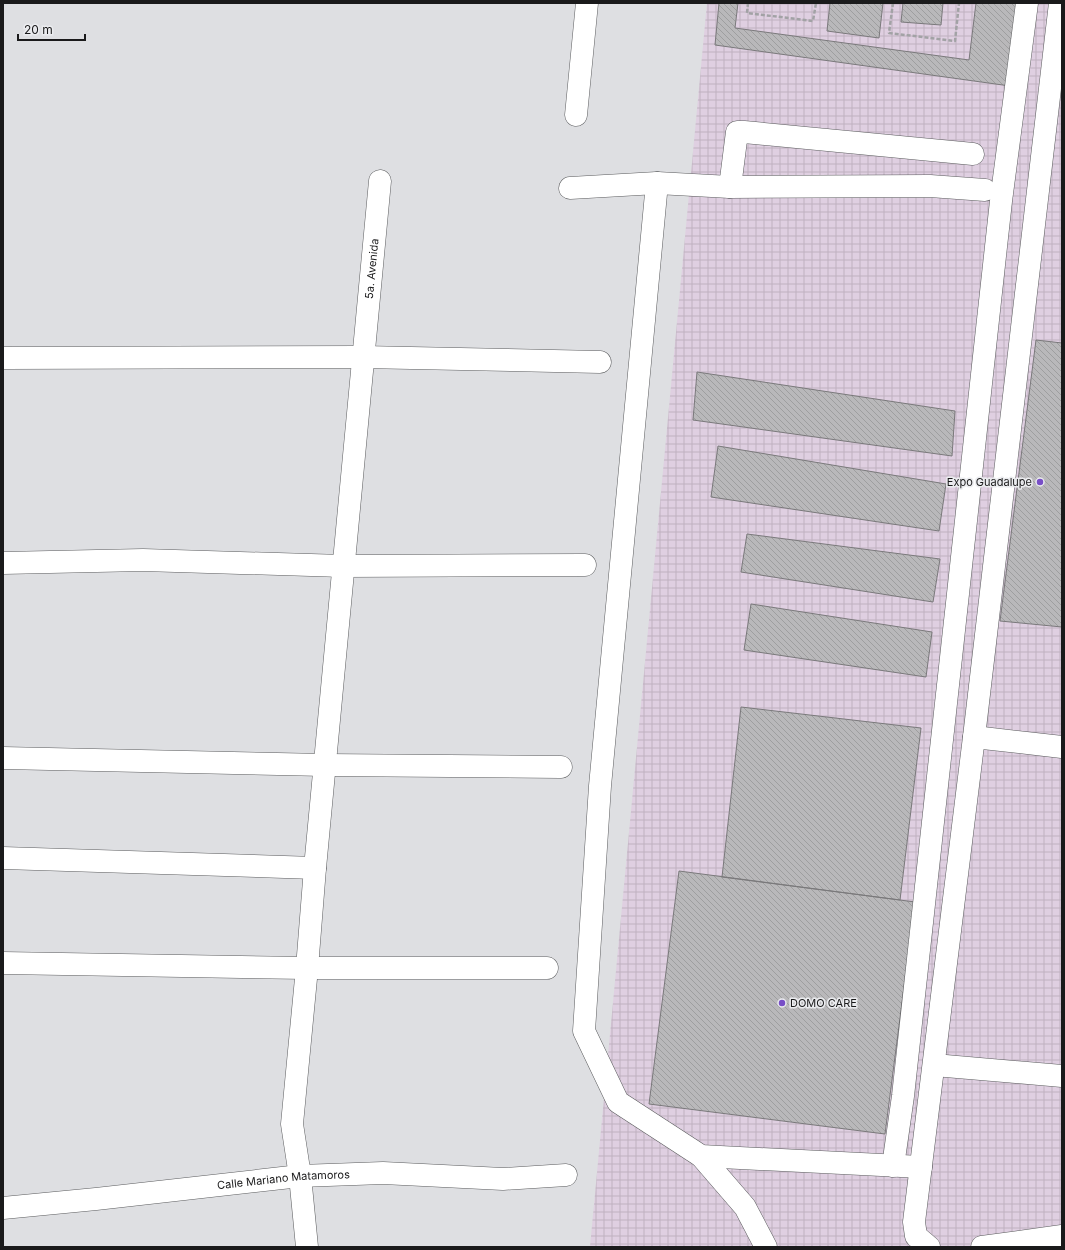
<svg xmlns="http://www.w3.org/2000/svg" width="1065" height="1250" font-family="Inter,sans-serif">
  <style>
    .industrial { fill: url(#industrial-grid) }
    .building { fill: url(#building-back-hatch); stroke: #7a797b }
    .lines { fill: none; stroke-linecap: round; stroke-linejoin: round }
    .minor-casing { stroke: #5b5c5e; stroke-width: 23 }
    .path { stroke: #a2a2a5; stroke-width: 2.5; stroke-dasharray: 4 2; stroke-linecap: butt }
    .minor { stroke: #fff; stroke-width: 22 }
    .poi-dot { fill: #784ec7; stroke: #ebecef; stroke-width: 1.5 }
    .labels { text-anchor: middle; stroke-width: 3; stroke-linejoin: round; paint-order: stroke }
    .street-label { font-size: 11px; fill: #1a1a1b; stroke: #ebecef }
    .poi-label { font-size: 11px; fill: #1a1a1b; stroke: #ebecef; text-anchor: end }
  </style>
  <defs>
    <pattern id="industrial-grid" width="8" height="8" patternUnits="userSpaceOnUse"><rect width="8" height="8" fill="#dfcfe1"/><path d="M0 4h8M4 0v8" fill="none" stroke="#bfb1c0"/></pattern>
    <pattern id="building-back-hatch" width="6" height="6" patternUnits="userSpaceOnUse"><rect width="6" height="6" fill="#b9b8ba"/><path d="M-1 5l2 2M0 0l6 6M5-1l2 2" fill="none" stroke="#9e9e9f"/></pattern>
  </defs>
  <rect width="100%" height="100%" fill="#dedfe2"/>
  <path class="industrial" d="M 707,3 L 1062,3 L 1062,1243 L 1032,1247 L 590,1247 Z"/>
  <path class="building" d="M 719,3 L 738,3 L 735,28 L 969,60 L 976,3 L 1020,3 L 1010,86 L 715,45 Z
    M 830,3 L 883,3 L 879,38 L 827,31 Z
    M 903,3 L 943,3 L 941,25 L 901,22 Z
    M 1036,340 L 1062,343 L 1062,627 L 1000,621 Z
    M 697,372 L 955,411 L 952,456 L 693,420 Z
    M 718,446 L 946,484 L 939,531 L 711,497 Z
    M 747,534 L 940,559 L 933,602 L 741,572 Z
    M 751,604 L 932,632 L 926,677 L 744,650 Z
    M 741,707 L 921,728 L 900,900 L 722,877 Z
    M 679,871 L 915,902 L 885,1134 L 649,1104 Z"/>
  <g class="lines">
    <defs>
      <g id="minor">
        <path d="M 576,115 L 587,3"/>
        <path d="M 657,183 L 600,786 L 584,1031 L 618,1102 L 701,1156 L 921,1167"/>
        <path d="M 730,187 L 737,132 L 744,132 L 973,154"/>
        <path d="M 570,188 L 657,183 L 730,187 L 930,186 L 985,190"/>
        <path d="M 3,358 L 362,357 L 600,362"/>
        <path d="M 3,563 L 143,560 L 343,566 L 585,565"/>
        <path d="M 974,737 L 1062,747"/>
        <path d="M 3,758 L 325,765 L 561,767"/>
        <path d="M 3,858 L 315,868"/>
        <path d="M 3,963 L 307,968 L 547,968"/>
        <path d="M 934,1065 L 1062,1076"/>
        <path d="M 701,1156 L 745,1207 L 766,1247"/>
        <path d="M 893,1166 L 903,1096 L 1001,201 L 1027,3"/>
        <path id="s1" d="M 3,1208 L 96,1199 L 300,1176 L 383,1173 L 503,1179 L 566,1175"/>
        <path id="s2" d="M 307,1247 L 300,1176 L 292,1124 L 307,968 L 315,868 L 380,181"/>
        <path d="M 929,1247 L 916,1236 L 914,1222 L 974,737 L 1060,3"/>
        <path d="M 982,1247 L 1062,1236"/>
      </g>
    </defs>
    <use href="#minor" class="minor-casing"/>
    <path class="path" d="M 748,3 L 747,13 L 813,21 L 816,3
      M 893,3 L 889,33 L 955,41 L 959,3"/>
    <use href="#minor" class="minor"/>
  </g>
  <g class="poi-dot">
    <circle cx="1040" cy="482" r="4"/>
    <circle cx="782" cy="1003" r="4"/>
  </g>
  <g class="labels">
    <g class="street-label">
      <text dy="4" stroke="none"><textPath href="#s2" startOffset="983">5a. Avenida</textPath></text>
      <text dy="4" stroke="none"><textPath href="#s1" startOffset="282">Calle Mariano Matamoros</textPath></text>
    </g>
    <g class="poi-label">
      <text x="1032" y="486">Expo Guadalupe</text>
      <text x="790" y="1007" text-anchor="start">DOMO CARE</text>
    </g>
  </g>
  <rect width="1065" height="1250" fill="none" stroke="#1a1a1b" stroke-width="8"/>
  <path d="M18 34v6h67v-6" fill="none" stroke="#1a1a1b" stroke-width="2"/>
  <text x="24" y="34" font-size="12" fill="#1a1a1b" stroke="#ebecef" stroke-width="3" paint-order="stroke">20 m</text>
</svg>
